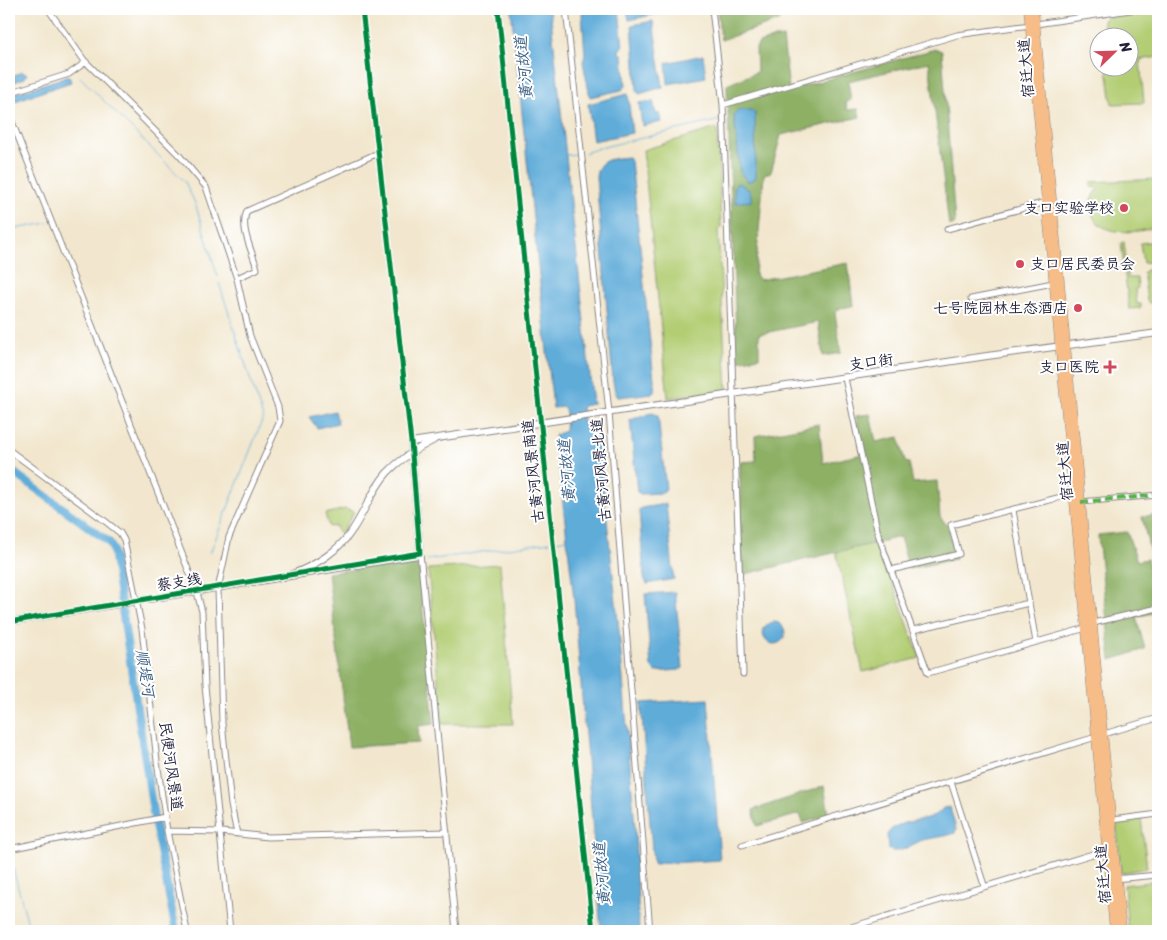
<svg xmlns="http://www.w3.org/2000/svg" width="1167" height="940" font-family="Sriracha,'LXGW WenKai TC',sans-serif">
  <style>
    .green { fill: #b2cd73; stroke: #6a7857 }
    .forest { fill: #8db065; stroke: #586950 }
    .water { fill: #5facd9; stroke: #40678a }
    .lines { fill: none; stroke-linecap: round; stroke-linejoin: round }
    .stream { stroke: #5facd9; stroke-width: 1 }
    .river { stroke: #5facd9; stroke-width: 8 }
    .minor-casing { stroke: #8a8484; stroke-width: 7 }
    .tertiary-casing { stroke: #8a8484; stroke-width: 8 }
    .primary-casing { stroke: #8a8484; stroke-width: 9 }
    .minor { stroke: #fff; stroke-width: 5 }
    .tertiary { stroke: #fff; stroke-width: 6 }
    .primary { stroke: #f7bd88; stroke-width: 8 }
    .quiet { stroke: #55b146; stroke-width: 4; stroke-dasharray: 8 4; stroke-linecap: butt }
    .cycleway-casing { stroke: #fff; stroke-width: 8 }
    .cycleway { stroke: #00873e; stroke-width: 5 }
    .poi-dot { fill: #d1495b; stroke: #fff; stroke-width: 2 }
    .labels { text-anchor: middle; stroke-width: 4; stroke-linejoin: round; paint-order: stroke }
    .street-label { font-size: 15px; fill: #22223b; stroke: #fff }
    .poi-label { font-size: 15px; fill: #22223b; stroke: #fff; text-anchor: end }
    .water-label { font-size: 16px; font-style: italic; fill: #3d6082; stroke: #fff }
  </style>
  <rect width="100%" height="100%" fill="#fff"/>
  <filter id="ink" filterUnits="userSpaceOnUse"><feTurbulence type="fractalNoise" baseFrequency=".02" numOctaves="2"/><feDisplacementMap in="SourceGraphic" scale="10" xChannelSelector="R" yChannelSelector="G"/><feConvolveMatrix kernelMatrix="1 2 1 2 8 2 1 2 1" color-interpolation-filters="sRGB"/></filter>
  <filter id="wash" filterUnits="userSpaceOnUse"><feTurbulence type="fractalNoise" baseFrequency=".0096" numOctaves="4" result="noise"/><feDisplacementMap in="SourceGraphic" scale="20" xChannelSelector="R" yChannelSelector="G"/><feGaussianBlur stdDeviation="1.12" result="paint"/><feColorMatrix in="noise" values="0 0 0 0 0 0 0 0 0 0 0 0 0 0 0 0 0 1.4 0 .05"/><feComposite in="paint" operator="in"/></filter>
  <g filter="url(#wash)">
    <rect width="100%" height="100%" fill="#f2e7ce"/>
    <path class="green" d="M 1158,9 L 1158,57 L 1140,60 L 1144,103 L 1112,104 L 1107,68 L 1130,68 L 1130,38 L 1105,37 L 1103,20 L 1107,17 Z
      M 717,128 L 721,227 L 718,230 L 727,390 L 668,398 L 643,150 Z
      M 1158,179 L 1158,226 C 1140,234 1098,237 1092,213 C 1089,202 1093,195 1100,188 L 1091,187 L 1091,182 Z
      M 1157,241 L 1158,261 L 1143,263 L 1140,243 Z
      M 1124,242 L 1128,278 L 1137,278 L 1138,288 L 1135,289 L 1137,304 L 1141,304 L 1141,308 L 1129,309 L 1121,243 Z
      M 1152,268 L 1158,270 L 1158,302 L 1156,299 L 1153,299 L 1153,303 L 1149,303 L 1147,300 L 1143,272 L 1148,269 L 1149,273 L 1152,272 Z
      M 345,509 L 354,512 L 341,534 L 336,530 L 337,527 L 335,526 L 329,527 L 325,514 Z
      M 878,543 L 920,658 L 863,672 L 836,551 Z
      M 500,564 L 513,724 L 442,724 L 428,569 Z
      M 1141,818 L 1147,868 L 1121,873 L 1116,821 Z
      M 1158,881 L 1158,931 L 1128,931 L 1124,885 Z"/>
    <path class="forest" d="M 717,9 L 804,9 L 780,17 L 779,21 L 721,40 Z
      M 775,38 L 783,38 L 789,90 L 935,49 L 942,51 L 955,224 L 949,226 L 929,62 L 848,81 L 851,100 L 846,102 L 847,110 L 858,109 L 860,117 L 781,135 L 771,172 L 764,174 L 755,275 L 759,280 L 848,263 L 853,306 L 840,308 L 835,313 L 841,353 L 823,356 L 818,322 L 759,334 L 759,357 L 737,361 L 727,85 L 757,72 L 756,48 L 759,43 Z
      M 870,414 L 876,442 L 899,437 L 905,462 L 909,463 L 913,483 L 937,481 L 940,517 L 948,526 L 955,559 L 909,569 L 900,537 L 741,575 L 740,462 L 756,461 L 755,436 L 819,424 L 823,463 L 863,454 L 856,416 Z
      M 1158,514 L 1158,550 L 1150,552 L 1142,517 Z
      M 1127,532 L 1137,561 L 1147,559 L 1158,598 L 1158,612 L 1136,617 L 1145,649 L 1111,660 L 1098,535 Z
      M 410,561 L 414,562 L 419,571 L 434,724 L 418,726 L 419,743 L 349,747 L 328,573 Z
      M 824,786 L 829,815 L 803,823 L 800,814 L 757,826 L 753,810 Z"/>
    <path class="water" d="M 511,9 L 550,9 L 593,404 L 582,406 L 583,423 L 587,429 L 597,429 L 619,630 L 635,827 L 639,931 L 601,931 L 574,599 L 555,435 L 565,431 L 566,412 L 563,407 L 553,408 Z
      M 588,9 L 619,9 L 623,47 L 618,51 L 623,55 L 626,86 L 622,90 L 590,97 L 583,62 L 585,55 L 582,14 L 583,11 Z
      M 627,9 L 665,9 L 666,12 L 629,20 Z
      M 653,21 L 663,87 L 639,94 L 637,90 L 632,25 Z
      M 703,55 L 706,77 L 668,84 L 666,63 Z
      M 22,72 L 27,74 L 25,78 L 9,84 L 9,77 Z
      M 69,76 L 71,82 L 9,103 L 9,95 Z
      M 628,94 L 632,133 L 593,141 L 588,104 Z
      M 653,101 L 656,114 L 660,114 L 662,122 L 642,126 L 639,103 Z
      M 739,110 L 751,110 L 755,113 L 756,178 L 748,182 L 740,172 L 734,115 Z
      M 628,157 L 631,161 L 655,389 L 653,393 L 619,397 L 616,396 L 613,382 L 596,177 C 598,158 612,159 628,157 Z
      M 736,184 L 741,184 L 750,191 L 752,201 L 735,203 L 734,187 Z
      M 335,411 L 338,423 L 317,428 L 309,417 Z
      M 652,413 L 658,415 L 666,490 L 663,493 L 641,494 L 637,492 L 630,420 Z
      M 666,504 L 674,579 L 647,584 L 644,578 L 639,510 L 641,508 Z
      M 675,592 L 683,668 L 679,670 L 656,672 L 651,667 L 645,594 Z
      M763 633a11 11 0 1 1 22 0a11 11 0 1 1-22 0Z
      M 708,699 L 720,860 L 653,864 L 641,703 Z
      M 950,807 L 956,829 L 955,833 C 944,837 938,837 927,839 C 914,841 903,855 889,850 L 887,835 C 897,816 931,825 943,808 Z"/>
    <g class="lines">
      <path class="stream" d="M 80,77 L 185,182 L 195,203 L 218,277
        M 727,119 L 730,119
        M 585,153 L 599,148 L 720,120
        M 566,155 L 577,154
        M 9,230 L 48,223
        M 556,541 L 568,539
        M 210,553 L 263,418 L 219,283
        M 427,560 L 550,542
        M 9,854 L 30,931"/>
      <path class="river" d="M 9,469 L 109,542 L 113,550 L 155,825 L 176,931"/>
    </g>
  </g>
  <g filter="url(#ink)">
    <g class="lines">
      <defs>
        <path id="minor" d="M 48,9 L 84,60 L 179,155 L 206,187 L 237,279 L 250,336 L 278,407 L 280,421 L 229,537 L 218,589 L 222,723 L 231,805 L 237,834
          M 362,9 L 411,442
          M 498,9 L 593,931
          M 566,9 L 609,412 L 650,931
          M 712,9 L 723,105 L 743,674
          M 1036,24 L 1137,9
          M 9,93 L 69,74 L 86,62
          M 723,105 L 957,35 L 1030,25
          M 9,114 L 197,592 L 202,612 L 205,686 L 230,931
          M 947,229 L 1046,202
          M 237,278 L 257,269 C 253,252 239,228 247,211 L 378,153
          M 971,299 L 1053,283
          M 845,378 L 878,534 L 928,673 L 1086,628
          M 9,450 L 105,521 L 120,533 L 124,540 L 142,629 L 157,761 L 167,831 L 187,931
          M 1081,502 L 1158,495
          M 1013,510 L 1029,603
          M 420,553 L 456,931
          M 891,570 L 959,554 L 951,525 L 1073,494
          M 1093,623 L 1158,608
          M 913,630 L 1029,603 L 1036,642
          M 1104,734 L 1158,718
          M 951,782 L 984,885
          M 1112,820 L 1158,814
          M 167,831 L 221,832 L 268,837 L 447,832
          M 742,845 L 1096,737
          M 9,849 L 165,817
          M 1114,879 L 1158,875
          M 838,931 L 1106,850"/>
        <path id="tertiary" d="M 292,574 C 315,566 340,550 353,529 C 365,511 372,490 387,473 C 400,459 416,449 434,440
          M 9,622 L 418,555 L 420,553 L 411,442 L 987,356 L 1158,333"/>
        <path id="primary" d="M 1028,9 L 1114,931
          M 1034,9 L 1122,931"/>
      </defs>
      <use href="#minor" class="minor-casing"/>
      <use href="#tertiary" class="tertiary-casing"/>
      <use href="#primary" class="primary-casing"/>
      <use href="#minor" class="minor"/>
      <use href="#tertiary" class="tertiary"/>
      <use href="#primary" class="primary"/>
      <path class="quiet" d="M 1081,502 L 1158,495"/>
      <defs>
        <path id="cycleway" d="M 498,9 L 593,931
          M 9,622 L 420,553 L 411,442 L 362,9"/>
      </defs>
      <use href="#cycleway" class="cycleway-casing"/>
      <use href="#cycleway" class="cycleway"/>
    </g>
  </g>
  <g class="poi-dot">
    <circle cx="1124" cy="208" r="5"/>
    <circle cx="1020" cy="264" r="5"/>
    <circle cx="1078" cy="308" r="5"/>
    <path d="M1107.5 359.5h5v5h5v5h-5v5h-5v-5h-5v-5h5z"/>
  </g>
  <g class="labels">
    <g class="street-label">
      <text transform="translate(1026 68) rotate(-95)" y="5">宿迁大道</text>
      <text transform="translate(871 362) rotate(-8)" y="5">支口街</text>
      <text transform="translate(601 470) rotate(-95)" y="5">古黄河风景北道</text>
      <text transform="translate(533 471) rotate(-96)" y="5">古黄河风景南道</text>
      <text transform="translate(1065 471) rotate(-95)" y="5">宿迁大道</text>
      <text transform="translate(179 582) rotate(-9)" y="5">蔡支线</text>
      <text transform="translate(171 766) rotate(82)" y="5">民便河风景道</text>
      <text transform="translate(1103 874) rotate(-95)" y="5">宿迁大道</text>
    </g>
    <g class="poi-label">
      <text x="1114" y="213">支口实验学校</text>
      <text x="1030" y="269" text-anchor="start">支口居民委员会</text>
      <text x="1068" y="313">七号院园林生态酒店</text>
      <text x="1099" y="372">支口医院</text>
    </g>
    <g class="water-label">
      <text transform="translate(523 68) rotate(-96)" y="6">黄河故道</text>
      <text transform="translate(566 471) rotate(-95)" y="6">黄河故道</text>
      <text transform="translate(146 673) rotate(81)" y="6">顺堤河</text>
      <text transform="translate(601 874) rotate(-95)" y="6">黄河故道</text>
    </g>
  </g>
  <rect width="1167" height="940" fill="none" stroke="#fff" stroke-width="30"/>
  <g transform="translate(1114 52) rotate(67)"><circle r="24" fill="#ffffff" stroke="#a7a7b1"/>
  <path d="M0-4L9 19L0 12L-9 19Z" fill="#d1495b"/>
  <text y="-8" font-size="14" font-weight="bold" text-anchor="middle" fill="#22223b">N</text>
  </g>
</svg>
